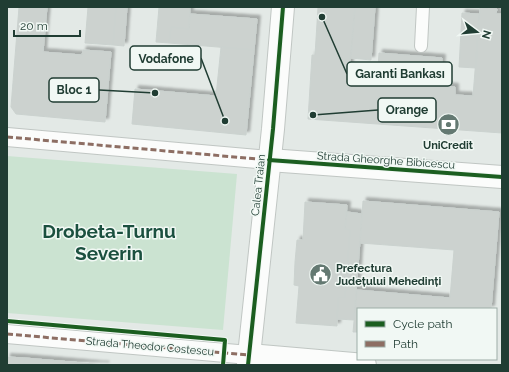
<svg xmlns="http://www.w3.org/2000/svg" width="509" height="372" font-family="Raleway,sans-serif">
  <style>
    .green { fill: #cbe3d1 }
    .building { fill: #ccd2cf; stroke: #cbd2cf; filter: url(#shadow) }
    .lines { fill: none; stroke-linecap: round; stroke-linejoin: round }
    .service-casing { stroke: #c0c6c3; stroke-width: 14 }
    .pedestrian-casing { stroke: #c0c6c3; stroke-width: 20 }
    .minor-casing { stroke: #c0c6c3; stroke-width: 24 }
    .tertiary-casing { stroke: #c0c6c3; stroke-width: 24 }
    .service { stroke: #fbfcfb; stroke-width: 12 }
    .pedestrian { stroke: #fbfcfb; stroke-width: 18 }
    .minor { stroke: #fbfcfb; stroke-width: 22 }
    .tertiary { stroke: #fbfcfb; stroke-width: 22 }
    .quiet { stroke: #8d6e63; stroke-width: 3; stroke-dasharray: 6 3; stroke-linecap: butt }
    .cycleway-casing { stroke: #f1f8f4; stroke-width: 6 }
    .cycleway { stroke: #1b5e20; stroke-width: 4 }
    .labels { text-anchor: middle; stroke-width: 3; stroke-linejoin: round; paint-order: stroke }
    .poi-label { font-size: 11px; font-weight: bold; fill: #203d33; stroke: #f1f8f4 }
    .street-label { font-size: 11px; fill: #203d33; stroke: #f1f8f4 }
    .town-label { font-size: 19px; font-weight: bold; fill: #1b503f; stroke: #f1f8f4 }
    .leader { fill: none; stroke: #203d33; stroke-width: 1.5 }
    .callout-dot { fill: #203d33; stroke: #f1f8f4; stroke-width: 1.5 }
    .callout { fill: #f1f8f4; stroke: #203d33; stroke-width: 1.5 }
    .callout-label { font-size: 12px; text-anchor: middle; font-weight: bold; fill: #203d33 }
  </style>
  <defs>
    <filter id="shadow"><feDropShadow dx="3.5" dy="-3.5" stdDeviation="1" flood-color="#0004"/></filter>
  </defs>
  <rect width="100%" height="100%" fill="#e3e9e6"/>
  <path class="green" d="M 7,156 L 237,174 L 223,330 L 7,313 Z"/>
  <path class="building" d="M 19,7 L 47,7 L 43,52 L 82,55 L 83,50 L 111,52 L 105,122 L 16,114 L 11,107 Z
    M 88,7 L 116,7 L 113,45 L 85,43 Z
    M 116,7 L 127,7 L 124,46 L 113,45 Z
    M 159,7 L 190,7 L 189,29 L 171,27 L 169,43 L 156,42 Z
    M 318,7 L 355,7 L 348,82 L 366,83 L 366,81 L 455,87 L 455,95 L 473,96 L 480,8 L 497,9 L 496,14 L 502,14 L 502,133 L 308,119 L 312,55 L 315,55 Z
    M 355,7 L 375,7 L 371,60 L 351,58 Z
    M 462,13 L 479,14 L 476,68 L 459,67 Z
    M 190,14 L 257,19 L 254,50 L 169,43 L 171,27 L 189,29 Z
    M 221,47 L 254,50 L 246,135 L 132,124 L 135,89 L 216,96 Z
    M 379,53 L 442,58 L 440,86 L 377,81 Z
    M 363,201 L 499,212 L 491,309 L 358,309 L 358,332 L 353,332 L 357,290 L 450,298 L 454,250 L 360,243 Z
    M 305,202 L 347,205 L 345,229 L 350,230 L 345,298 L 338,298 L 337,326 L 296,323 L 299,286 L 294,285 L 295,262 L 297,240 L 303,240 Z
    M 347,212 L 362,214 L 354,320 L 337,319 L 338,298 L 345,298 L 350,230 L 345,229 Z
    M 7,357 L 25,358 L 24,365 L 7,365 Z
    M 25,358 L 106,365 L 24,365 Z"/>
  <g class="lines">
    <defs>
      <path id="service" d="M 421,46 L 423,7"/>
      <path id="pedestrian" d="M 7,137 L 269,160
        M 7,334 L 249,355"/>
      <path id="minor" d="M 269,160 L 502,177
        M 249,355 L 365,365"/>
      <path id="tertiary" d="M 248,365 L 273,129 L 283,7"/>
    </defs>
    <use href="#service" class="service-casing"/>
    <use href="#pedestrian" class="pedestrian-casing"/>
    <use href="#minor" class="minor-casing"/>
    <use href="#tertiary" class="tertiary-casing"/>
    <use href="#service" class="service"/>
    <use href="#pedestrian" class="pedestrian"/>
    <use href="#minor" class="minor"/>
    <use href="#tertiary" class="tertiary"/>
    <path class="quiet" d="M 7,137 L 269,160
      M 7,334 L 249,355"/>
    <defs>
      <path id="cycleway" d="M 269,160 L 502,177
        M 7,321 L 225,340 L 223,365
        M 248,365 L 273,129 L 283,7"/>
    </defs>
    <use href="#cycleway" class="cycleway-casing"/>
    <use href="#cycleway" class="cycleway"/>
  </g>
  <defs>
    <symbol id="bank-disc" viewBox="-11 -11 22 22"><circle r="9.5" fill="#647972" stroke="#f1f8f4"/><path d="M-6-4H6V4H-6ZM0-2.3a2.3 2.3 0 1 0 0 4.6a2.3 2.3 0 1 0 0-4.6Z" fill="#fff"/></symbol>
    <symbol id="civic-disc" viewBox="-11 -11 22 22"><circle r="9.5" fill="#647972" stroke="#f1f8f4"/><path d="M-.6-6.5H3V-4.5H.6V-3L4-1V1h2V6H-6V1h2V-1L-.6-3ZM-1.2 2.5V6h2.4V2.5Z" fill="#fff"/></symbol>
  </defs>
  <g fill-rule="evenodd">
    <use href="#bank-disc" x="436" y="112" width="25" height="25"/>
    <use href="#civic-disc" x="308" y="262" width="25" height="25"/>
  </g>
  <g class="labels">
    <g class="poi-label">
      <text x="448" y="149">UniCredit</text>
      <text x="336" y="272" text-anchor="start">Prefectura<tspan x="336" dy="13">Județului Mehedinți</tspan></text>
    </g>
    <g class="street-label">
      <text transform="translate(386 160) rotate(4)" y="4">Strada Gheorghe Bibicescu</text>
      <text transform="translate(258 185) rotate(-84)" y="4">Calea Traian</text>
      <text transform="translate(150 346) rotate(5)" y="4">Strada Theodor Costescu</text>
    </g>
    <g class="town-label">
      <text x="109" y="238">Drobeta-Turnu<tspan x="109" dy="22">Severin</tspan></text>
    </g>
  </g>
  <path class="leader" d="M225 121L201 58M322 17L347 74M155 93L99 90M313 115L378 110"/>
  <g class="callout-dot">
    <circle cx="225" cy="121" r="4"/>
    <circle cx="322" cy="17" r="4"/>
    <circle cx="155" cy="93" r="4"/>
    <circle cx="313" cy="115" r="4"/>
  </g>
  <g class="callout">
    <rect x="130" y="46" width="71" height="24" rx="4"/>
    <rect x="347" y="62" width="105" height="24" rx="4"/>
    <rect x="49" y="78" width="50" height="24" rx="4"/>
    <rect x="378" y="98" width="58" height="24" rx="4"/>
  </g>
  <g class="callout-label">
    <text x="166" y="63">Vodafone</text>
    <text x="400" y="78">Garanti Bankası</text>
    <text x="74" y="94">Bloc 1</text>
    <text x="407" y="114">Orange</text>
  </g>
  <rect width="509" height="372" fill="none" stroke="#203d33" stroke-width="16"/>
  <rect x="357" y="308" width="140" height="52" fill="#f1f8f4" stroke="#9dada7"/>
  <rect x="365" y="321" width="20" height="6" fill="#1b5e20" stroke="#9dada7"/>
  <text x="393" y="328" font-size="12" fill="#203d33">Cycle path</text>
  <rect x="365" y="341" width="20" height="6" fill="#8d6e63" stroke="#9dada7"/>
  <text x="393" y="348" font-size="12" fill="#203d33">Path</text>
  <g transform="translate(477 32) rotate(106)" stroke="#f1f8f4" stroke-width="3" paint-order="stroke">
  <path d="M0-3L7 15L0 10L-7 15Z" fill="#203d33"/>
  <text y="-6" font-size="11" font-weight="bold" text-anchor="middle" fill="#203d33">N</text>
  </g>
  <path d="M14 30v6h66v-6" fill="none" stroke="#203d33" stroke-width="2"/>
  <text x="20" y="30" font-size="12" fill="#203d33" stroke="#f1f8f4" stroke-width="3" paint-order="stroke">20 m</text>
</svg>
